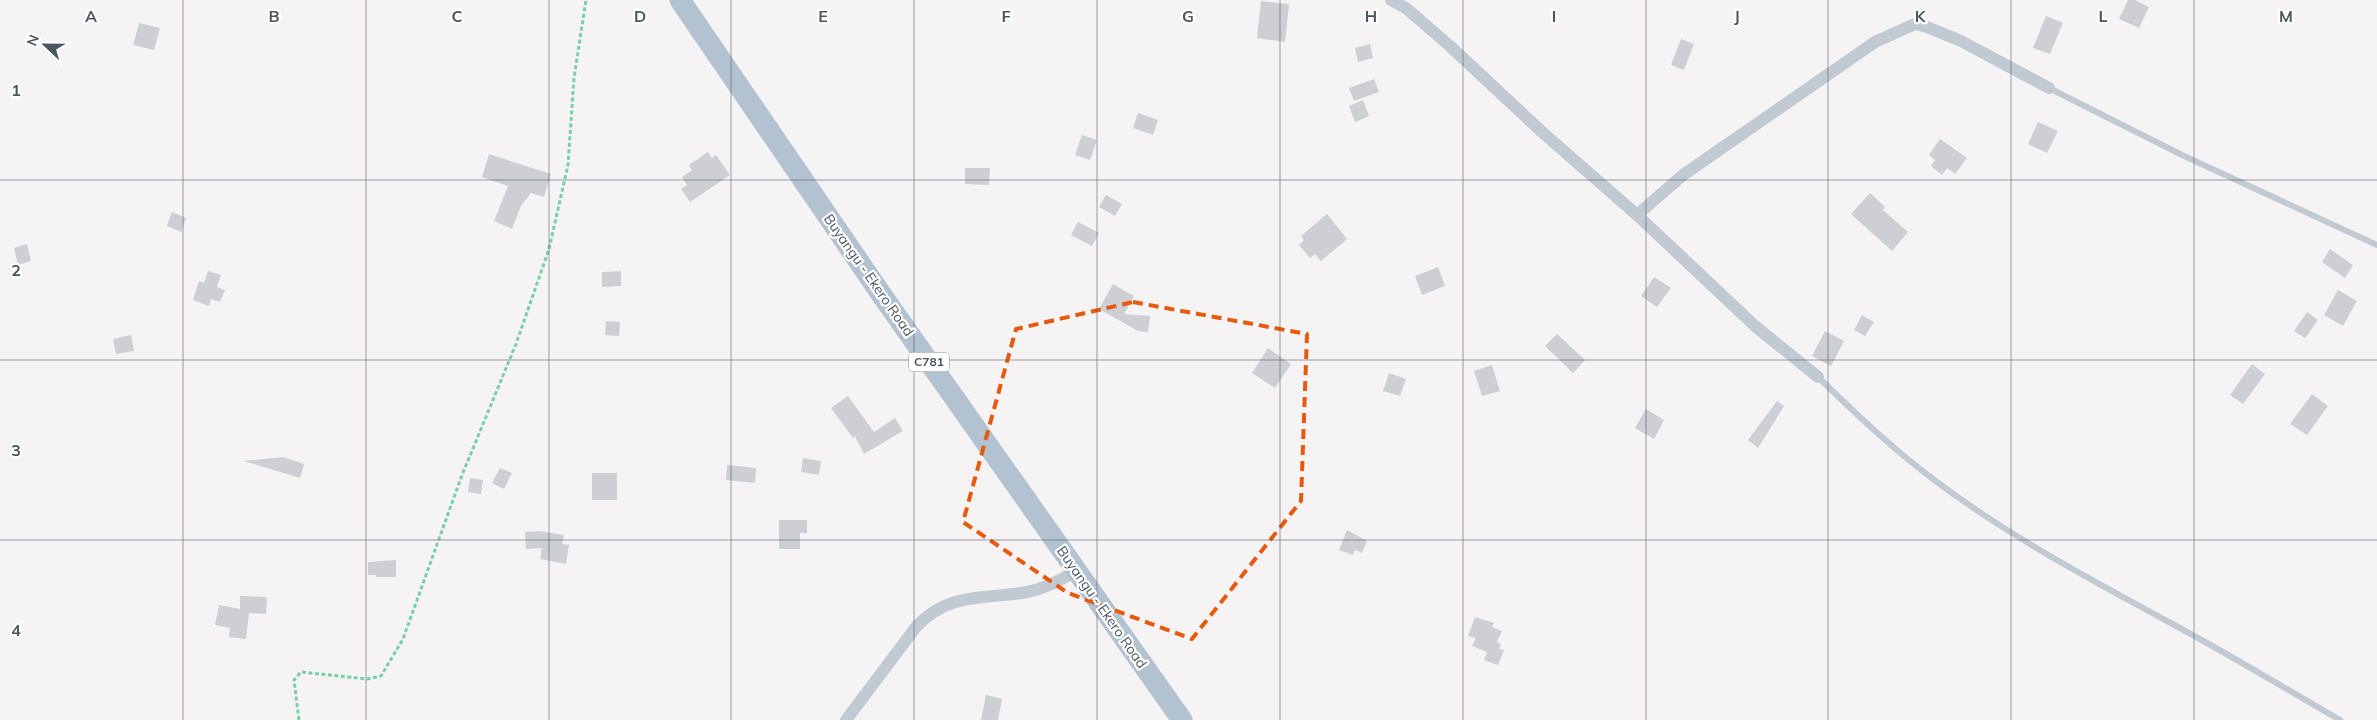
<svg xmlns="http://www.w3.org/2000/svg" width="2377" height="720" font-family="Mulish,sans-serif">
  <style>
    .building { fill: #cdcfd5 }
    .lines { fill: none; stroke-linecap: round; stroke-linejoin: round }
    .path { stroke: #7ad0a6; stroke-width: 3; stroke-dasharray: 4 2.5; stroke-linecap: butt }
    .lane { stroke: #c1cad2; stroke-width: 6 }
    .street { stroke: #c1cad2; stroke-width: 12 }
    .primary { stroke: #b3c2d1; stroke-width: 21 }
    .marked { fill: none; stroke: #e8590c; stroke-width: 4; stroke-dasharray: 10 6; stroke-linejoin: round }
    .grid { fill: none; stroke: #4a5661; stroke-width: 1; stroke-opacity: 0.55 }
    .labels { text-anchor: middle; stroke-width: 4.5; stroke-linejoin: round; paint-order: stroke }
    .shield { fill: #fff; stroke: #808990; stroke-width: 1 }
    .shield-label { font-size: 12px; font-weight: bold; fill: #4a5661 }
    .street-label { font-size: 14px; fill: #4a5661; stroke: #fff }
    .grid-label { font-size: 16px; text-anchor: middle; font-weight: bold; fill: #4a5661; stroke: #fff; stroke-width: 4.5; stroke-linejoin: round; paint-order: stroke }
  </style>
  <rect width="100%" height="100%" fill="#f5f3f3"/>
  <path class="building" d="M 2128,0 L 2135,0 L 2149,7 L 2139,28 L 2119,19 Z
    M 1261,1 L 1289,4 L 1285,42 L 1257,38 Z
    M 2046,16 L 2063,23 L 2050,54 L 2033,48 Z
    M 139,23 L 160,28 L 154,50 L 133,45 Z
    M 1681,39 L 1694,44 L 1684,70 L 1671,65 Z
    M 1370,44 L 1373,58 L 1358,62 L 1355,48 Z
    M 1374,79 L 1379,92 L 1354,101 L 1349,88 Z
    M 1363,100 L 1369,116 L 1355,122 L 1349,106 Z
    M 1138,113 L 1158,120 L 1153,135 L 1133,128 Z
    M 2038,122 L 2058,131 L 2047,153 L 2028,144 Z
    M 1082,135 L 1097,140 L 1090,160 L 1075,155 Z
    M 1940,139 L 1967,158 L 1955,174 L 1947,168 L 1942,175 L 1931,166 L 1935,160 L 1929,155 Z
    M 708,152 L 712,158 L 716,155 L 730,175 L 690,202 L 681,189 L 687,185 L 682,177 L 692,170 L 689,165 Z
    M 489,154 L 551,174 L 544,197 L 531,193 L 521,206 L 512,229 L 494,221 L 508,186 L 482,177 Z
    M 965,168 L 990,168 L 989,185 L 965,184 Z
    M 1870,193 L 1885,207 L 1883,210 L 1908,232 L 1892,251 L 1851,214 Z
    M 1106,195 L 1122,204 L 1115,216 L 1099,207 Z
    M 172,212 L 186,218 L 181,232 L 167,226 Z
    M 1327,214 L 1347,239 L 1321,261 L 1315,254 L 1310,258 L 1299,245 L 1304,240 L 1301,236 Z
    M 1078,222 L 1099,233 L 1092,246 L 1071,235 Z
    M 27,244 L 31,261 L 18,265 L 14,248 Z
    M 2330,249 L 2353,265 L 2345,278 L 2322,262 Z
    M 1438,267 L 1445,286 L 1422,295 L 1415,276 Z
    M 208,271 L 221,275 L 217,287 L 225,290 L 220,302 L 211,299 L 209,306 L 193,300 L 199,281 L 204,283 Z
    M 621,271 L 621,286 L 602,287 L 602,272 Z
    M 1654,277 L 1671,288 L 1657,307 L 1641,296 Z
    M 1113,284 L 1134,296 L 1124,314 L 1150,316 L 1148,332 L 1138,331 L 1099,309 Z
    M 2338,290 L 2357,301 L 2343,326 L 2324,315 Z
    M 2307,312 L 2318,320 L 2305,338 L 2294,331 Z
    M 1862,315 L 1874,322 L 1865,336 L 1854,330 Z
    M 606,321 L 620,322 L 619,336 L 605,335 Z
    M 1825,331 L 1844,341 L 1831,366 L 1812,356 Z
    M 1557,334 L 1585,360 L 1573,373 L 1545,346 Z
    M 131,335 L 134,351 L 116,354 L 113,339 Z
    M 1268,348 L 1291,364 L 1275,388 L 1252,373 Z
    M 2252,364 L 2265,374 L 2243,404 L 2230,395 Z
    M 1492,365 L 1500,391 L 1482,396 L 1474,371 Z
    M 1389,373 L 1406,379 L 1400,396 L 1383,391 Z
    M 2312,394 L 2328,406 L 2307,435 L 2290,424 Z
    M 848,396 L 874,432 L 895,418 L 903,431 L 864,454 L 855,436 L 853,438 L 831,408 Z
    M 1777,401 L 1784,406 L 1758,448 L 1748,440 Z
    M 1646,409 L 1664,420 L 1654,439 L 1635,428 Z
    M 283,457 L 304,464 L 300,478 L 244,461 Z
    M 803,458 L 821,461 L 819,475 L 801,472 Z
    M 727,465 L 756,468 L 755,483 L 726,480 Z
    M 500,468 L 512,473 L 504,489 L 492,483 Z
    M 592,473 L 617,473 L 617,500 L 592,500 Z
    M 470,478 L 483,480 L 481,494 L 468,492 Z
    M 779,520 L 807,520 L 807,533 L 800,533 L 800,549 L 779,549 Z
    M 1347,530 L 1367,541 L 1362,553 L 1355,550 L 1353,555 L 1339,550 Z
    M 539,531 L 564,535 L 562,544 L 569,545 L 566,564 L 540,559 L 542,548 L 526,549 L 525,532 Z
    M 396,560 L 396,577 L 376,577 L 376,575 L 368,575 L 368,562 Z
    M 240,596 L 267,597 L 266,614 L 249,613 L 246,639 L 229,637 L 230,628 L 215,625 L 219,605 L 240,609 Z
    M 1475,617 L 1494,623 L 1492,627 L 1502,631 L 1497,642 L 1501,644 L 1499,649 L 1504,650 L 1498,665 L 1484,660 L 1487,652 L 1472,646 L 1476,638 L 1468,636 Z
    M 986,695 L 1002,699 L 998,720 L 981,720 Z"/>
  <g class="lines">
    <path class="path" d="M 299,720 L 294,680 L 301,672 L 367,679 L 381,676 L 403,639 L 462,475 L 516,344 L 549,249 L 568,165 L 574,78 L 586,0"/>
    <path class="lane" d="M 2049,88 L 2182,155 L 2377,245
      M 1818,377 C 1856,414 1895,451 1937,482 C 2009,536 2088,578 2167,621 C 2225,652 2283,687 2340,720"/>
    <path class="street" d="M 1391,0 L 1406,8 L 1451,47 L 1542,132 L 1637,215 L 1755,326 L 1818,377
      M 1637,215 L 1683,175 L 1875,42 L 1915,24 L 1927,27 L 1961,41 L 2049,88
      M 846,720 L 916,627 C 949,591 984,600 1027,592 C 1045,589 1061,579 1077,571"/>
    <path class="primary" d="M 680,0 L 881,294 L 1182,720"/>
  </g>
  <path class="marked" d="M 1133,302 L 1307,334 L 1301,501 L 1192,639 L 1068,593 L 963,522 L 1016,329 Z"/>
  <path class="grid" d="M 183,0 L 183,720M 366,0 L 366,720M 549,0 L 549,720M 731,0 L 731,720M 914,0 L 914,720M 1097,0 L 1097,720M 1280,0 L 1280,720M 1463,0 L 1463,720M 1646,0 L 1646,720M 1828,0 L 1828,720M 2011,0 L 2011,720M 2194,0 L 2194,720M 0,180 L 2377,180M 0,360 L 2377,360M 0,540 L 2377,540"/>
  <g class="labels">
    <rect class="shield" x="909" y="352.5" width="40" height="19" rx="4"/>
    <g class="shield-label">
      <text x="929" y="366">C781</text>
    </g>
    <g class="street-label">
      <text transform="translate(869 275) rotate(55)" y="5">Buyangu - Ekero Road</text>
      <text transform="translate(1102 607) rotate(55)" y="5">Buyangu - Ekero Road</text>
    </g>
  </g>
  <g class="grid-label">
    <text x="91" y="22">A</text>
    <text x="274" y="22">B</text>
    <text x="457" y="22">C</text>
    <text x="640" y="22">D</text>
    <text x="823" y="22">E</text>
    <text x="1006" y="22">F</text>
    <text x="1188" y="22">G</text>
    <text x="1371" y="22">H</text>
    <text x="1554" y="22">I</text>
    <text x="1737" y="22">J</text>
    <text x="1920" y="22">K</text>
    <text x="2103" y="22">L</text>
    <text x="2286" y="22">M</text>
    <text x="16" y="96">1</text>
    <text x="16" y="276">2</text>
    <text x="16" y="456">3</text>
    <text x="16" y="636">4</text>
  </g>
  <g transform="translate(45 45) rotate(292)" stroke="#ffffff" stroke-width="4" paint-order="stroke">
  <path d="M0-4L9 19L0 12L-9 19Z" fill="#4a5661"/>
  <text y="-8" font-size="14" font-weight="bold" text-anchor="middle" fill="#4a5661">N</text>
  </g>
</svg>
